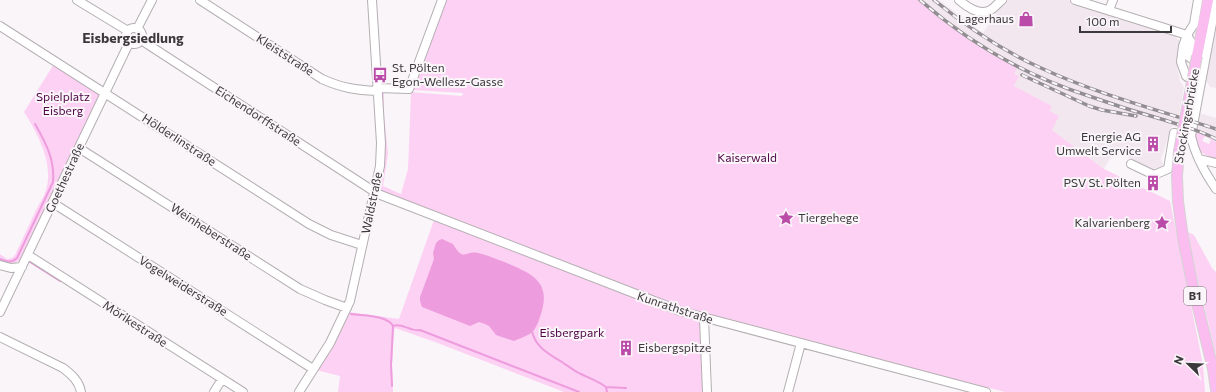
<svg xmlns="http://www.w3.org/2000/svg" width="1216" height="392" font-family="Commissioner,sans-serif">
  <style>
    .built { fill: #f2e7ef }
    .green { fill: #fdd1f3; fill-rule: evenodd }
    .water { fill: #ed9cdd }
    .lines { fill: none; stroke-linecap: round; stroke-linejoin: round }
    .stream { stroke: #ed9cdd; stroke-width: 2 }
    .minor-casing { stroke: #b4afb2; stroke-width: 10 }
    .major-casing { stroke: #d4d3d4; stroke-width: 12 }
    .minor { stroke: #fff; stroke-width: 8 }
    .major { stroke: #fbbcef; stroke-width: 10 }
    .rail-casing { stroke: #928e91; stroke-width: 3.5 }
    .rail { stroke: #faf5f9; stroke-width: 2; stroke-dasharray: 6; stroke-linecap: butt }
    .major-bridge-casing { stroke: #d4d3d4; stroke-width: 12; stroke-linecap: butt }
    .major-bridge { stroke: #fbbcef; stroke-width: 10 }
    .labels { text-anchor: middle; stroke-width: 4; stroke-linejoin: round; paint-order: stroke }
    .shield { fill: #faf5f9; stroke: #747174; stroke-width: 1 }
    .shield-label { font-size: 11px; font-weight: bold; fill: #3b393b }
    .poi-label { font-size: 12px; fill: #3b393b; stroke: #faf5f9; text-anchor: end }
    .street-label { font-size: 12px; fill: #3b393b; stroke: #faf5f9 }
    .park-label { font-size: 12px; fill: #4e0445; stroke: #faf5f9 }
    .quarter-label { font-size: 14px; font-weight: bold; fill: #3b393b; stroke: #faf5f9 }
  </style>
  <rect width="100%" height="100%" fill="#faf5f9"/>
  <path class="built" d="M 918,0 L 939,0 L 983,33 L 1005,0 L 1067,0 L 1173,35 L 1180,41 L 1177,66 L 1180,81 L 1184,87 L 1177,127 L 1172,126 L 1161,159 L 1164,167 L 1152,172 L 1137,165 L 1138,162 L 1114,151 L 1104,169 L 1052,130 L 1050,111 L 1052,106 L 1013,86 L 1019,76 L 1014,74 L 1000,59 L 964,37 L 939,18 Z
    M 1216,31 L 1216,88 L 1210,87 L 1205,79 Z
    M 1199,113 L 1216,118 L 1216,142 L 1195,132 Z"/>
  <path class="green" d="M 445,0 L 918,0 C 948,27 981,49 1017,68 L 1014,74 L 1019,76 L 1014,86 L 1052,106 L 1050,111 L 1059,116 L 1052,130 L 1104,169 L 1170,201 L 1203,365 L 1205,392 L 1005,392 L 681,309 L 380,191 L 379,186 L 380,93 L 383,90 L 462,96 L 463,93 L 412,90 ZM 384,92 L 411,93 L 408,169 L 401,194 L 383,186 L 388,154 L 384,114 Z
    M 54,64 L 101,94 L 21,260 L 10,265 L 0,262 L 0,254 L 7,259 L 12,258 L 15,255 C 22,240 29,225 36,210 C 39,204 44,197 46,190 C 54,164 38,134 24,112 Z
    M 1195,132 L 1205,136 L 1202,141 L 1209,144 L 1211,139 L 1216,142 L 1216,160 L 1202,153 L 1197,144 Z
    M 434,220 L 701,320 L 703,392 L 564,392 L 435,342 L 395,328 L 394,332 L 392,365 L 393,392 L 338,392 L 340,376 L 316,370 L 332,345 L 349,312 L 399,319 Z
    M 1186,231 L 1194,235 L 1212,268 L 1216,272 L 1216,355 Z"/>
  <path class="water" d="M 442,239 L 453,244 C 464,263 465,250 478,253 C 488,255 498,260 507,263 C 535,275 552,283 540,317 C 534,335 530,334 514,341 L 496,335 L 489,326 L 485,324 L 479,322 L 470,326 L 422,307 L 420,301 L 420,297 L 434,259 L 433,253 L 436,243 L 439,240 Z"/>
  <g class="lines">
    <path class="stream" d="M 0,259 C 6,262 12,263 17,258 L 53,182 C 55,160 46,143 35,124
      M 30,262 L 60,281
      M 351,314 C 363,316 387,315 393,326 L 391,365 L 392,386
      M 393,326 C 401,322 411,332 420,330 L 579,392
      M 532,331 C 535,347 549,354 562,362 C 568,366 574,371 581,374 C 589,378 598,381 606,387 L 607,392
      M 606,387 L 626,388"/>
    <defs>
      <path id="minor" d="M 77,0 L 128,31
        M 200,0 L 322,79 C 342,88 356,90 377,91
        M 959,0 C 967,7 981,17 992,9 C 995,7 998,3 1002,0
        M 1075,0 L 1187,35
        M 1216,2 L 1191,136 C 1195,155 1205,173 1216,189
        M 1109,10 L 1113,0
        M 0,26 L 309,224 L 331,235 L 362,245
        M126 36a8 8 0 1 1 16 0a8 8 0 1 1-16 0Z
        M 137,29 L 152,0
        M 1187,35 L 1191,42 L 1189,57 L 1201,65
        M 141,40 L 378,194 L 680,311 L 986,392
        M 1196,84 L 1186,76 L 1181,62 L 1183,46 L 1187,35 L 1194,24 L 1198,0
        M 377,88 L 409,89 L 442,0
        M 79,148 L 300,289 L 325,300 L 347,308
        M 1199,159 L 1216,163
        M 1131,164 L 1154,175 L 1168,169 L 1174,133 L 1188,136
        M 53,203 L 313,369
        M 28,255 L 243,392
        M 0,265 L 11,268 L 22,267
        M 0,312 L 129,43
        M 704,318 L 707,392
        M 0,337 L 63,368 C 72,375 79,381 81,392
        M 214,392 L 222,379
        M 299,392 L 330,343 L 350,301 L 380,166 L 381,143 L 372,0
        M 788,392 L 801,343"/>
      <path id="major" d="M 1197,56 L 1208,0
        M 1178,201 L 1183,238 L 1193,287 L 1213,369 L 1216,390"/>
    </defs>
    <use href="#minor" class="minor-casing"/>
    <use href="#major" class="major-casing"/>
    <use href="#minor" class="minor"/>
    <use href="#major" class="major"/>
    <defs>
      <path id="rail" d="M 920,0 C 968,42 1025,75 1086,95 C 1111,104 1136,112 1161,119 C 1180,125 1199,130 1216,139
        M 934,0 C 967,27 1003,51 1041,68 C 1097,94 1158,110 1216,129
        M 1022,75 L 1089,106 L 1102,110 L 1136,116"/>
    </defs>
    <use href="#rail" class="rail-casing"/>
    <use href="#rail" class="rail"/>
    <defs>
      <path id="major-bridge" d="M 1178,201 L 1177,176 L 1179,151 L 1197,56"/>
    </defs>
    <use href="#major-bridge" class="major-bridge-casing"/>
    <use href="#major-bridge" class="major-bridge"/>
  </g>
  <defs>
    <symbol id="shop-bare" viewBox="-9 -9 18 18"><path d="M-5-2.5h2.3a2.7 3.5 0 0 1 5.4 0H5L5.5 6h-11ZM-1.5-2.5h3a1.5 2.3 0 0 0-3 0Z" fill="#ba4ba9" stroke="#faf5f9" stroke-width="2.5" paint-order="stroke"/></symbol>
    <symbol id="bus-bare" viewBox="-9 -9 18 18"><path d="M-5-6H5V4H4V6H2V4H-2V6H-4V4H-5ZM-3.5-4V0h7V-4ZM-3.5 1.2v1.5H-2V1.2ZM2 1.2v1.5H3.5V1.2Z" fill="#ba4ba9" stroke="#faf5f9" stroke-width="2.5" paint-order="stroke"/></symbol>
    <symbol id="building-bare" viewBox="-9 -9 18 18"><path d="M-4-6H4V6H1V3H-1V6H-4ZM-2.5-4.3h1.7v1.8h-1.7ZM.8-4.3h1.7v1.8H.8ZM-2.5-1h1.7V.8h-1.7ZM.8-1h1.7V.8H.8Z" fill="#ba4ba9" stroke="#faf5f9" stroke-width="2.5" paint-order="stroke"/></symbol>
    <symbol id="sight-bare" viewBox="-9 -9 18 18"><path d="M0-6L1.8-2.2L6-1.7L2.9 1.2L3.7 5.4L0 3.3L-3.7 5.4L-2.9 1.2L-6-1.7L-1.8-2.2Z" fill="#ba4ba9" stroke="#faf5f9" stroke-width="2.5" paint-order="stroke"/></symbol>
  </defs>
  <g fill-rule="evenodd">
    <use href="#shop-bare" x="1015" y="8" width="22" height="22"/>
    <use href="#bus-bare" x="369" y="64" width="22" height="22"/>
    <use href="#building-bare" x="1142" y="133" width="22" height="22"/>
    <use href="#building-bare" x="1142" y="172" width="22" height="22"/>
    <use href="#sight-bare" x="775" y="207" width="22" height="22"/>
    <use href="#sight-bare" x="1151" y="212" width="22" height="22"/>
    <use href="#building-bare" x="615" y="337" width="22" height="22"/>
  </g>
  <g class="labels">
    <rect class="shield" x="1184" y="287" width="22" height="18" rx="3"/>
    <g class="shield-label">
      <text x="1195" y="300">B1</text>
    </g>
    <g class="poi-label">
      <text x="1014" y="23">Lagerhaus</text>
      <text x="392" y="72" text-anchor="start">St. Pölten<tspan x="392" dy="14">Egon-Wellesz-Gasse</tspan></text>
      <text x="1141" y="141">Energie AG<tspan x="1141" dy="14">Umwelt Service</tspan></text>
      <text x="1141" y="187">PSV St. Pölten</text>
      <text x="798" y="222" text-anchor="start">Tiergehege</text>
      <text x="1150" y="227">Kalvarienberg</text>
      <text x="638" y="352" text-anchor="start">Eisbergspitze</text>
    </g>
    <g class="street-label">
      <text transform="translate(285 55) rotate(33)" y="4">Kleiststraße</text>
      <text transform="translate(258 116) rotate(33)" y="4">Eichendorffstraße</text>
      <text transform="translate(1187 116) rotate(-80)" y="4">Stockingerbrücke</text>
      <text transform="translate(179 140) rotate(33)" y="4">Hölderlinstraße</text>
      <text transform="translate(65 178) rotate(-65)" y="4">Goethestraße</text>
      <text transform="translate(372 203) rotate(-78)" y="4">Waldstraße</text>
      <text transform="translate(211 232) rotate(33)" y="4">Weinheberstraße</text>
      <text transform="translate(183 286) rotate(32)" y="4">Vogelweiderstraße</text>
      <text transform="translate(675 308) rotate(18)" y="4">Kunrathstraße</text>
      <text transform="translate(135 324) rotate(33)" y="4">Mörikestraße</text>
    </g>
    <g class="park-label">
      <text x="63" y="101">Spielplatz<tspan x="63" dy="14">Eisberg</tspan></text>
      <text x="747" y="162">Kaiserwald</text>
      <text x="572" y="337">Eisbergpark</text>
    </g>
    <g class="quarter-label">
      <text x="133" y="43">Eisbergsiedlung</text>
    </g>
  </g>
  <g transform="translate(1188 364) rotate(293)" stroke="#faf5f9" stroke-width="3" paint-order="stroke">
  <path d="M0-3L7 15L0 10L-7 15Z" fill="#3b393b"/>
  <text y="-6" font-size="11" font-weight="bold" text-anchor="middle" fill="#3b393b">N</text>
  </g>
  <path d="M1080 26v6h91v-6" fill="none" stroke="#3b393b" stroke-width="2"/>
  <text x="1086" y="26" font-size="12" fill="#3b393b" stroke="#faf5f9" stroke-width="3" paint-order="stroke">100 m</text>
</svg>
